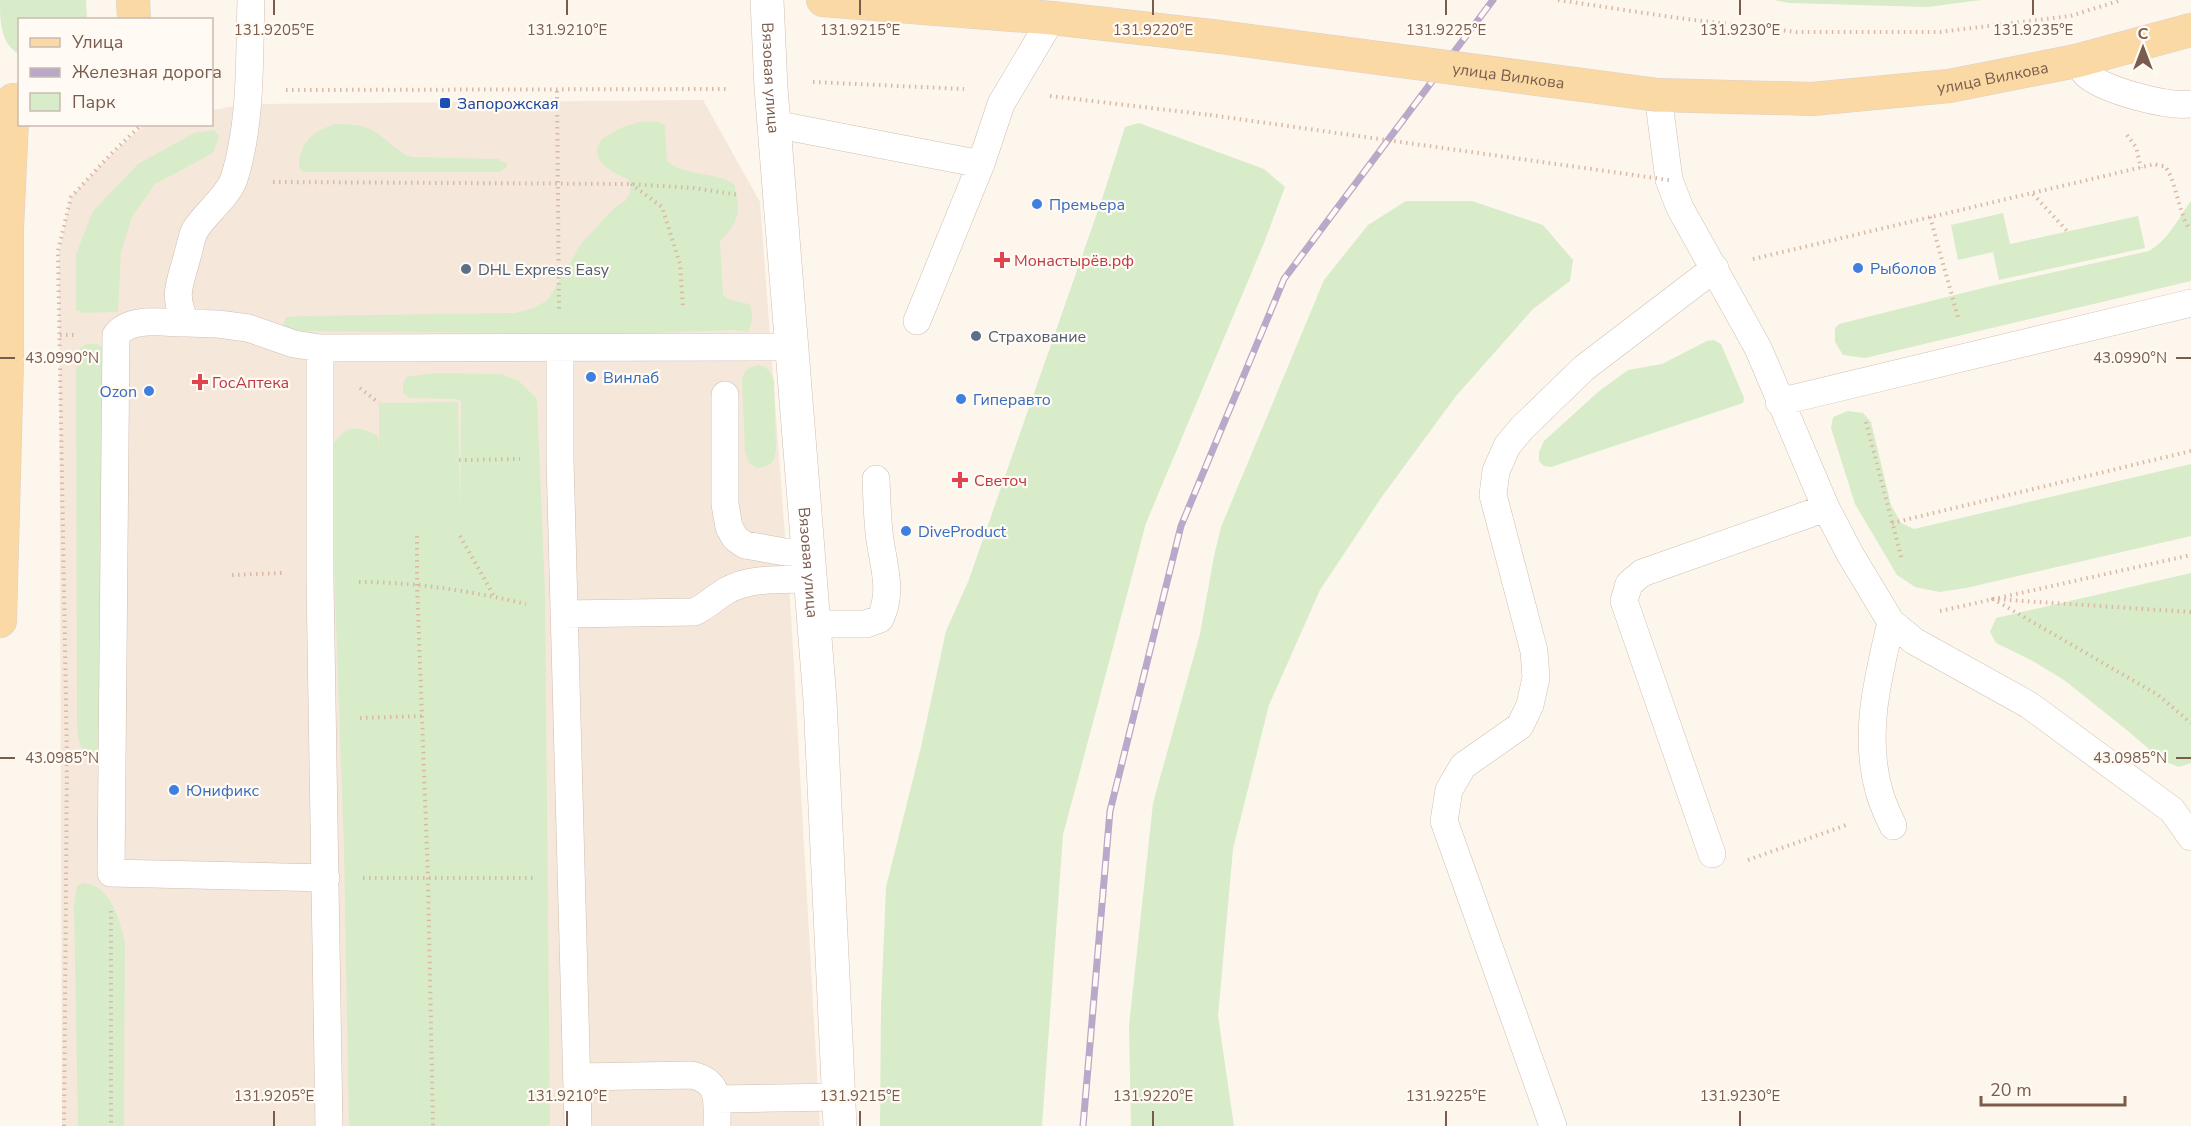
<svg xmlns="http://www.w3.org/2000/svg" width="2191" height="1126" font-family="'Nunito Sans',sans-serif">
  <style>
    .residential { fill: #f5e8da }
    .green { fill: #d8ecc9 }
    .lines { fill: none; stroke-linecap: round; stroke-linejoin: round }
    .service-casing { stroke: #d1beb0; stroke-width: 28 }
    .minor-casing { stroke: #d1beb0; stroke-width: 34 }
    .primary-casing { stroke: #dad1cd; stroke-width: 34 }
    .path { stroke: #d9b8a5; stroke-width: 4; stroke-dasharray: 1.5 4.5; stroke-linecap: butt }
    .service { stroke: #fff; stroke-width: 27 }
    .minor { stroke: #fff; stroke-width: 33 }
    .primary { stroke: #fbd9a5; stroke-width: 33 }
    .rail-casing { stroke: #b9a8c9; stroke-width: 7 }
    .rail { stroke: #fffaf3; stroke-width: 4.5; stroke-dasharray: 14; stroke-linecap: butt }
    .primary-bridge-casing { stroke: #dad1cd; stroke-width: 34; stroke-linecap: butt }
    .path-bridge { stroke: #d9b8a5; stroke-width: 4; stroke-dasharray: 1.5 4.5; stroke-linecap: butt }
    .primary-bridge { stroke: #fbd9a5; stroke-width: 33 }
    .ticks { fill: none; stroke: #7a5c4d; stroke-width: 2 }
    .transit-dot { fill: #1a4fb4; stroke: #fffaf3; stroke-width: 2 }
    .shop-dot { fill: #3f7fe0; stroke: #fffaf3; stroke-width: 2 }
    .health-dot { fill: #e0444e; stroke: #fffaf3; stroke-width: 2 }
    .service-dot { fill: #5c6f8a; stroke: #fffaf3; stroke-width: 2 }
    .labels { text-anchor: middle; stroke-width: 4.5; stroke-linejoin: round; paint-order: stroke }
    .street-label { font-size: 16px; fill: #7a5c4d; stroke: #fffaf3 }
    .transit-label { font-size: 16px; fill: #164399; stroke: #fffaf3; text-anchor: start }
    .shop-label { font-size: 16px; fill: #366cbe; stroke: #fffaf3; text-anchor: start }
    .health-label { font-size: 16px; fill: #be3a42; stroke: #fffaf3; text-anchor: start }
    .service-label { font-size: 16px; fill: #4e5e75; stroke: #fffaf3; text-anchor: start }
    .ticks-label { font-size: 15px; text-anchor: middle; fill: #7a5c4d; stroke: #fffaf3; stroke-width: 4.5; stroke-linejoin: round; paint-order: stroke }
  </style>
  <rect width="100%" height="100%" fill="#fdf6ec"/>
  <path class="residential" d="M 703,100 L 760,202 L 791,615 L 820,1126 L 62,1126 L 59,251 L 71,197 L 111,155 L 144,125 L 212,124 L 212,110 L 248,104 Z"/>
  <path class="green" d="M 0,0 L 86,0 L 87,19 L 20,20 L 19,54 C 0,43 0,21 0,0 Z
    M 1774,0 L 1981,0 L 1928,7 L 1789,3 Z
    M 640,122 L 658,122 L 665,125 L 667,161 C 686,177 714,171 734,184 C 741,211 740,221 720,241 L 723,295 L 730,300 L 749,304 C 754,314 753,321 748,332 L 736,330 L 618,334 L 291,331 L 283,326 L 286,317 L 302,316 L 515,313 L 534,308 L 548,300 L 581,244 L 614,208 L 625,201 L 630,193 L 631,186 L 628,179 C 599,169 581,146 617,130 C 624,126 633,124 640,122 Z
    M 1139,123 L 1264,169 L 1285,187 L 1264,243 L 1146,523 L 1063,835 L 1042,1126 L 880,1126 L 881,1007 L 886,887 L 921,747 L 946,631 L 968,582 L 1103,196 L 1125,127 Z
    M 335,124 C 349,124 365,124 377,133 C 389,141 398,153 412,157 L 498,159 L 507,164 L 506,168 L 500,172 L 303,172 L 299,168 C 299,142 312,132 335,124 Z
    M 214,130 L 219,136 L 213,153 L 155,184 L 132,217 L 121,252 L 118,312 L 83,313 L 76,310 L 76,254 L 93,211 L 138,164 L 194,133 Z
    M 1406,201 L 1472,201 L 1543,225 L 1573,260 L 1570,281 L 1533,309 L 1456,396 L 1381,498 L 1320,590 L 1269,705 L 1233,849 L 1218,1016 L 1234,1126 L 1131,1126 L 1129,1026 L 1153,803 L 1200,634 L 1214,556 L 1221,527 L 1324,280 L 1368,225 Z
    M 2191,201 L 2191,281 L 1865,358 L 1843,355 L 1835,342 L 1835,328 L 1839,324 L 1987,287 L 2149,251 C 2171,237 2176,221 2191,201 Z
    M 2003,213 L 2010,244 L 2138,216 L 2145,248 L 1999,280 L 1993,252 L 1958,260 L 1951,225 Z
    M 1714,340 L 1721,344 L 1744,398 L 1743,403 L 1551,467 L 1544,466 L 1539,461 L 1539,452 L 1544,441 L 1598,392 L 1628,370 L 1662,364 L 1707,341 Z
    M 87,344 L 97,344 L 105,348 L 99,748 L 90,756 C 79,751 78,737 77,726 L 76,370 L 80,348 Z
    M 758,365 C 767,367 771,371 774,380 L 776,449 C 775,462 770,467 757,468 L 750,464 L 745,453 L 742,380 C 744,369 749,367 758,365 Z
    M 433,373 L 501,374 L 519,381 L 537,399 L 545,592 L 550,1126 L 349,1126 L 344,851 L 330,450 C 343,426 355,423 378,436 L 379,449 L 379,403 L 458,402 L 460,513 L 461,401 L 456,399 L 410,398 L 403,393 L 403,385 L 406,377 Z
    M 1848,411 L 1863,413 L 1871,422 L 1891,505 L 1901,523 L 1914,529 L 2191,464 L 2191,536 L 1966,588 L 1939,592 L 1915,587 L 1897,575 L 1855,504 L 1831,428 L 1833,417 Z
    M 2191,573 L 2191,763 L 2179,767 L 2163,761 L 2128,731 L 2064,680 L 2031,660 L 1996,643 L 1990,632 L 1996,618 Z
    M 83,883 C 110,883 120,921 125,942 L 124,1126 L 78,1126 L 74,905 L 77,886 Z"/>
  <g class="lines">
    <defs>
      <path id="service" d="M 251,0 C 249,59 252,122 234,179 C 228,196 205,214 195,230 C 191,238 190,248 187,257 C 180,285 172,294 186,323 L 218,324 L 248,328 L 294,344 L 320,348 L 792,347
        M 2076,61 C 2080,66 2083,72 2088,76 C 2108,91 2166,107 2191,104
        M 1658,95 L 1669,180 L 1680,208 L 1758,348 L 1826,508 L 1850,554 L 1891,622 L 1914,641 L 2029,705 L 2172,810 L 2191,837
        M 774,124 L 981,164
        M 917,321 L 981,164 L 1001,104 L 1052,18
        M 186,323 C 164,323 131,316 116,335 L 111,873 L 326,878
        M 320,348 L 320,581 L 329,1126
        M 560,348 L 560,459 L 578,1126
        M 725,395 L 725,504 L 729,527 L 735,538 L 745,545 L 785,552 L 809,552
        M 1779,402 L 2191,303
        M 565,614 L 694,612 C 706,607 714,598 726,591 C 750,577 784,580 811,579
        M 1891,622 C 1878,678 1863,734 1879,791 C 1882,803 1888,815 1893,826
        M 815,624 L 866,624 L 880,619 C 893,593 884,567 880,540 C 877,520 877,499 876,479
        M 1712,854 L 1624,601 L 1629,584 L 1642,573 L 1826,508
        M 577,1077 L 692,1075 C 721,1082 717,1101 717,1126
        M 717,1099 L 839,1097
        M 1553,1126 L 1444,821 L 1449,790 L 1463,766 L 1520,726 L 1530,705 L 1536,678 L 1534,651 L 1493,495 L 1496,471 L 1507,446 L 1522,428 L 1584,368 L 1715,268"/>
      <g id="minor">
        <path id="s1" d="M 767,0 L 771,88 L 820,700 L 840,1126"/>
      </g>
      <g id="primary">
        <path d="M 133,0 L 134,20"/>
        <path d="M 823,0 L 1052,18 L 1220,37"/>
        <path id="s2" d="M 1658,95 L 1812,99 L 1949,86 L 2076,61 L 2191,30"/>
        <path d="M 0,621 L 7,361 L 7,228 L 13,100"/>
      </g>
    </defs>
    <use href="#service" class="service-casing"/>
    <use href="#minor" class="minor-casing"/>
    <use href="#primary" class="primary-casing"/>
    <path class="path" d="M 1558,0 L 1678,18 L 1796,32 L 1940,32 L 2070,16 L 2122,0
      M 813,82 L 964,89
      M 286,90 L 728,89
      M 557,91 L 559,309
      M 1050,96 L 1210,115
      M 2127,135 L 2136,147 L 2141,168
      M 273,182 L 630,184 L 694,188 L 739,195
      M 631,184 L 662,207 L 680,264 L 683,308
      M 2033,194 L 2068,232
      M 1930,217 L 1959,321
      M 1753,259 L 2155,164 C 2156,165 2163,166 2164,166 C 2174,173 2179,214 2189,228 L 2191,228
      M 60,335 L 76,335
      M 360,388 L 379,403
      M 1866,422 L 1902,560
      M 459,460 L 520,459
      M 1892,523 L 2191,451
      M 417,536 L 417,584 L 428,878 L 433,1126
      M 460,536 L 494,596
      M 232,575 L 282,573
      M 359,582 C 416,582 471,591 526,604
      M 1940,611 L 2191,555
      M 2191,612 L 1993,599 L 2158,695 L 2191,723
      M 360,718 L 422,716
      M 1748,860 L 1849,824
      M 363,878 L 533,878
      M 111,911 L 111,1126
      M 64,1126 L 67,761 L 58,251 L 71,197 L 110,155 L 142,124"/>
    <use href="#service" class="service"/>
    <use href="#minor" class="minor"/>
    <use href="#primary" class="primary"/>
    <defs>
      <path id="rail" d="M 1083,1126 L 1110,811 L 1181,526 L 1284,279 L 1493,0"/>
    </defs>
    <use href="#rail" class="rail-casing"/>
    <use href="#rail" class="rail"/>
    <defs>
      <g id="primary-bridge">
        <path id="s3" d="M 1220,37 L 1658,95"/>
      </g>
    </defs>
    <use href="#primary-bridge" class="primary-bridge-casing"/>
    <path class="path-bridge" d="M 1210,115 L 1669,180"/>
    <use href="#primary-bridge" class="primary-bridge"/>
  </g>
  <path class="ticks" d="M 274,0 L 274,15M 567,0 L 567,15M 860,0 L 860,15M 1153,0 L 1153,15M 1446,0 L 1446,15M 1740,0 L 1740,15M 2033,0 L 2033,15M 0,358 L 15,358M 2176,358 L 2191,358M 0,758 L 15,758M 2176,758 L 2191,758M 274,1111 L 274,1126M 567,1111 L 567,1126M 860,1111 L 860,1126M 1153,1111 L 1153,1126M 1446,1111 L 1446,1126M 1740,1111 L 1740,1126"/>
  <rect class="transit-dot" x="439" y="97" width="12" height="12" rx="3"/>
  <g class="shop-dot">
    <circle cx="1037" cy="204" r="6"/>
    <circle cx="1858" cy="268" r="6"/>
    <circle cx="591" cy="377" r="6"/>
    <circle cx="149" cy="391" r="6"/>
    <circle cx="961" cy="399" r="6"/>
    <circle cx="906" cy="531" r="6"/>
    <circle cx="174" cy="790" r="6"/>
  </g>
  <g class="health-dot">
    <path d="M999 251h6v6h6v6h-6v6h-6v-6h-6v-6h6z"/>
    <path d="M197 373h6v6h6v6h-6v6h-6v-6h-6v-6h6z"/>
    <path d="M957 471h6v6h6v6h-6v6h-6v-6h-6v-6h6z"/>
  </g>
  <g class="service-dot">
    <circle cx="466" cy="269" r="6"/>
    <circle cx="976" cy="336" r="6"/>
  </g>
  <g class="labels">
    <g class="street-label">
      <text dy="6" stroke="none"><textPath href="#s3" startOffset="291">улица Вилкова</textPath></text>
      <text dy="6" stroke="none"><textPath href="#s2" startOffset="336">улица Вилкова</textPath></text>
      <text dy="6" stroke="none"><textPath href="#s1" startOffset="78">Вязовая улица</textPath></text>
      <text dy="6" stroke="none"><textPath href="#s1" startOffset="564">Вязовая улица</textPath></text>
    </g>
    <g class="transit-label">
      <text x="457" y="109">Запорожская</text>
    </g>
    <g class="shop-label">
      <text x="1049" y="210">Премьера</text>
      <text x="1870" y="274">Рыболов</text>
      <text x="603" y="383">Винлаб</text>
      <text x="137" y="397" text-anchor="end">Ozon</text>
      <text x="973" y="405">Гиперавто</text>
      <text x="918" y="537">DiveProduct</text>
      <text x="186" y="796">Юнификс</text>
    </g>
    <g class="health-label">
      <text x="1014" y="266">Монастырёв.рф</text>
      <text x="212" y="388">ГосАптека</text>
      <text x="974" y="486">Светоч</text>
    </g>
    <g class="service-label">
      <text x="478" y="275">DHL Express Easy</text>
      <text x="988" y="342">Страхование</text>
    </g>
  </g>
  <g class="ticks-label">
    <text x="274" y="35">131.9205°E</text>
    <text x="567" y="35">131.9210°E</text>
    <text x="860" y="35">131.9215°E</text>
    <text x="1153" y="35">131.9220°E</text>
    <text x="1446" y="35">131.9225°E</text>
    <text x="1740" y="35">131.9230°E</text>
    <text x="2033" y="35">131.9235°E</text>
    <text x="62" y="363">43.0990°N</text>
    <text x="2130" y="363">43.0990°N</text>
    <text x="62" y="763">43.0985°N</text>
    <text x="2130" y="763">43.0985°N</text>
    <text x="274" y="1101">131.9205°E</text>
    <text x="567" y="1101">131.9210°E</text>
    <text x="860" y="1101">131.9215°E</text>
    <text x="1153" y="1101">131.9220°E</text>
    <text x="1446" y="1101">131.9225°E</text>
    <text x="1740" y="1101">131.9230°E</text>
  </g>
  <rect x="18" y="18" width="195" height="108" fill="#fffaf3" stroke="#cabbb1" stroke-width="1.5"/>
  <rect x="30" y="38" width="30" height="9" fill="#fbd9a5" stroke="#cabbb1" stroke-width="1.5"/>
  <text x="72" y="48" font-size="18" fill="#7a5c4d">Улица</text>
  <rect x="30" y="68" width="30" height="9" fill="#b9a8c9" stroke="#cabbb1" stroke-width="1.5"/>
  <text x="72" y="78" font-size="18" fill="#7a5c4d">Железная дорога</text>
  <rect x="30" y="93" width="30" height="18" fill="#d8ecc9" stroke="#cabbb1" stroke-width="1.5"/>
  <text x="72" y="108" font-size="18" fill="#7a5c4d">Парк</text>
  <g transform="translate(2143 48)" stroke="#fffaf3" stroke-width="4.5" paint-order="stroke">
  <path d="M0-4.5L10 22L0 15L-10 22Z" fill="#7a5c4d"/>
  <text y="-9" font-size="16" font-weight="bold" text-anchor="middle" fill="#7a5c4d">С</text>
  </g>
  <path d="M1981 1096v9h144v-9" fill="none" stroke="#7a5c4d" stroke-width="3"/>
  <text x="1990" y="1096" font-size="18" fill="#7a5c4d" stroke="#fffaf3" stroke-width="4.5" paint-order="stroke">20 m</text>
</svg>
